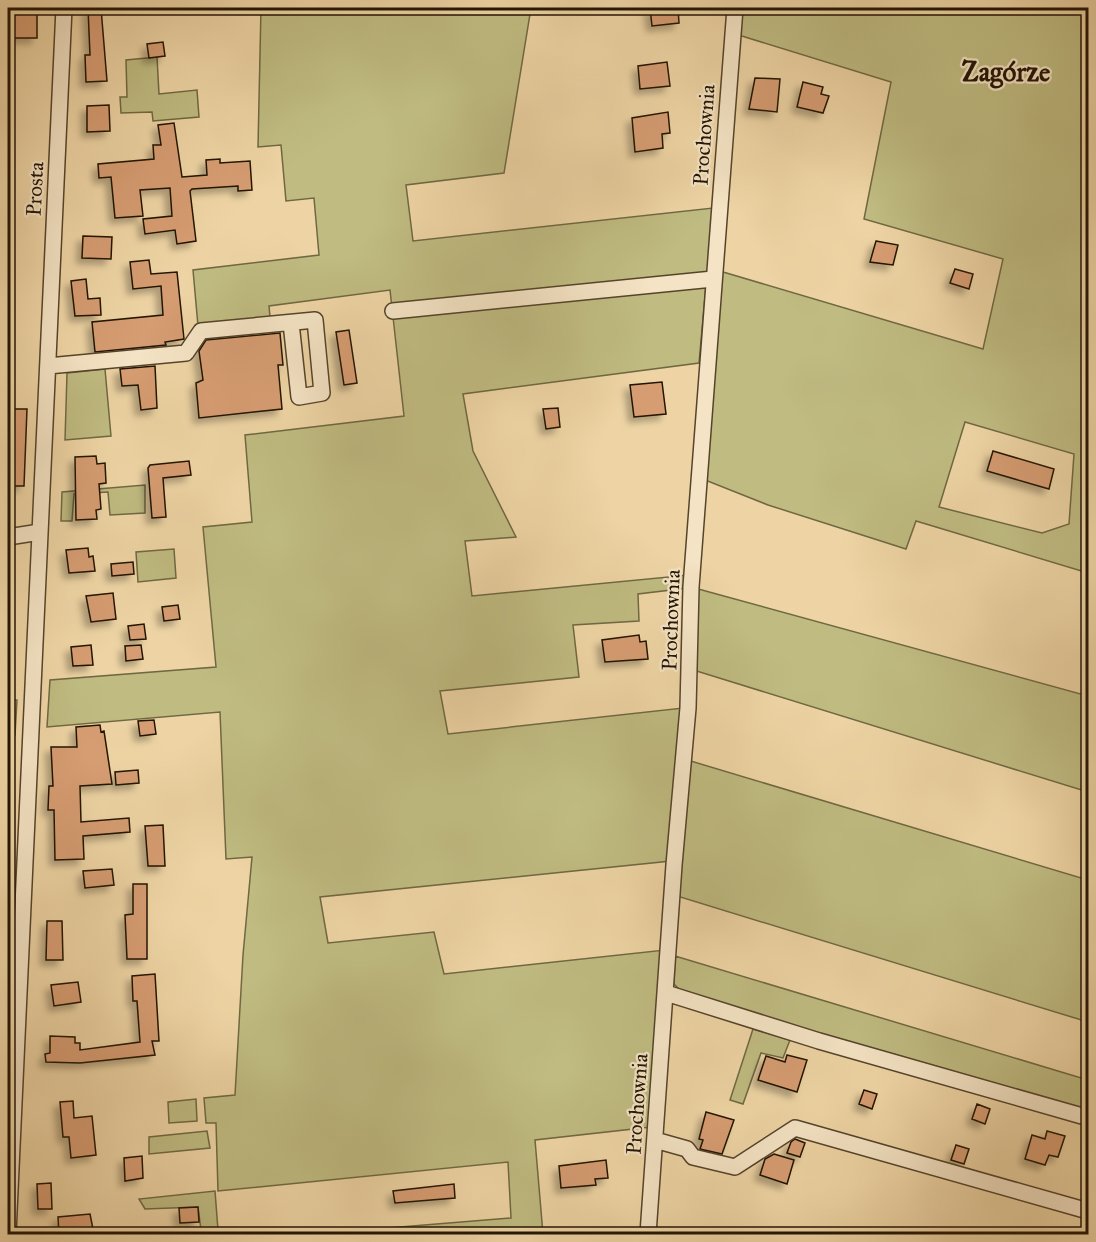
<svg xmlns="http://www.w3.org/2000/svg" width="1096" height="1242" font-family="'IM FELL Great Primer',serif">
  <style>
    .green { fill: #bfbb81; stroke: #706842; stroke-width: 1.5; fill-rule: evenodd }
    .building { fill: #d69c72; stroke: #221404; stroke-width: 1.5; filter: url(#shadow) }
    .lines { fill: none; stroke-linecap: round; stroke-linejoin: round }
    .minor-casing { stroke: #55442c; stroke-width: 18 }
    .minor { stroke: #f4e3c4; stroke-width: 15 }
    .labels { text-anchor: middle; stroke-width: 4.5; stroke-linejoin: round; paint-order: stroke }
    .street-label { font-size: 21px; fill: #221404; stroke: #f4e3c4 }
    .district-label { font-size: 27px; font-weight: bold; fill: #221404; stroke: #f4e3c4 }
  </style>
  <defs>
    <filter id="shadow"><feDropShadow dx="-5.5" dy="5.5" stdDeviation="3" flood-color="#0004"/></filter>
  </defs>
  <rect width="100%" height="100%" fill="#eed4a4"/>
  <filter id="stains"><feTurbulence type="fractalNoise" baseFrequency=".00333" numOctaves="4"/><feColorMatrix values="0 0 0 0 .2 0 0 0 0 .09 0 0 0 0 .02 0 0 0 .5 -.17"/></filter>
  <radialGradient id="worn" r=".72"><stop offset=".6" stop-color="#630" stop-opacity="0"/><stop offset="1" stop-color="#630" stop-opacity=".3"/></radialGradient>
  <path class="green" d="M 261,8 L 531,8 L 504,173 L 406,185 L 413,241 L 713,208 L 699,363 L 463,394 L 473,451 L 516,537 L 465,541 L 472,596 L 689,575 L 688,588 L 638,594 L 639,621 L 573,625 L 579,677 L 440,691 L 448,734 L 683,708 L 671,861 L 320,897 L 328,943 L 434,932 L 444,974 L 665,950 L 651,1127 L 535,1140 L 543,1234 L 314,1234 L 511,1218 L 508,1162 L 218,1191 L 216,1123 L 206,1123 L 204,1098 L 235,1095 L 243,955 L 252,857 L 226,859 L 220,712 L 47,727 L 50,680 L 216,667 L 203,527 L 252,522 L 245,435 L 404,416 L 390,290 L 269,306 L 270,317 L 198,326 L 193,270 L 319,255 L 314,198 L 286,201 L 281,145 L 258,147 Z
    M 735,8 L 1088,8 L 1088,573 L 916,521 L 906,549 L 768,505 L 700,478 L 713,269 L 983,349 L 1003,259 L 864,219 L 891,82 L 732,33 ZM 965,422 L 1074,454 L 1069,524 L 1042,533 L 939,507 Z
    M 157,57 L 159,94 L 197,90 L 199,117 L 153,121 L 152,112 L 121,113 L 120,97 L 127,97 L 126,60 Z
    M 105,369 L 111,436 L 65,440 L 67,373 Z
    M 145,485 L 145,513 L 110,515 L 108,492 L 74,494 L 72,521 L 61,521 L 62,492 Z
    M 174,549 L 176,578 L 138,582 L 136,552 Z
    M 691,587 L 1088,696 L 1088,792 L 690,669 Z
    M 17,700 L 15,735 L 8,736 L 8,701 Z
    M 684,759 L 1088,880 L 1088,1022 L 677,896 Z
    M 675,956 L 1088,1080 L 1088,1110 L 684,994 L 674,984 Z
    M 753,1029 L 790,1040 L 783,1058 L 761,1053 L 743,1104 L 730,1100 Z
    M 196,1099 L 197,1121 L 169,1123 L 168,1102 Z
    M 207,1131 L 210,1148 L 149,1154 L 149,1137 Z
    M 215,1191 L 218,1230 L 201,1230 L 198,1207 L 145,1209 L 139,1199 Z"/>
  <path class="building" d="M 88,8 L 101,8 L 107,81 L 86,82 L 85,55 L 90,55 Z
    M 650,8 L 678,8 L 679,23 L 652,26 Z
    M 14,14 L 37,14 L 37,38 L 14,38 Z
    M 163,42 L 165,56 L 149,58 L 147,44 Z
    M 667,62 L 670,86 L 640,89 L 638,66 Z
    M 755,78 L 780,79 L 777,112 L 749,109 Z
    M 803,82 L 823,87 L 821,94 L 829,96 L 823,113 L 797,107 Z
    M 109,105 L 110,131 L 87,132 L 87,106 Z
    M 668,112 L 670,133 L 662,134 L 663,148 L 635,152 L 632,118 Z
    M 174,123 L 182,177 L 207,175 L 206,160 L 220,159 L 220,163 L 250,161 L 252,190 L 238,191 L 238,186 L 192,189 L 190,191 L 196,241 L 177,244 L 175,230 L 145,234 L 143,219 L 172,216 L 170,188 L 140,190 L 143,216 L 115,218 L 111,177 L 99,178 L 98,164 L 154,159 L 153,145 L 161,145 L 158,125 Z
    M 83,236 L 112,237 L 111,259 L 82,258 Z
    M 876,241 L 898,245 L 893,265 L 870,262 Z
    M 149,260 L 151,274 L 177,272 L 184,339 L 165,342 L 166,345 L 95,352 L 92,322 L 163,315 L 161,286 L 133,289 L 130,262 Z
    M 955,269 L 973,274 L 969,289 L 950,283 Z
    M 86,279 L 88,299 L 100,298 L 101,315 L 75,316 L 71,281 Z
    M 349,330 L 357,383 L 344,385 L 336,332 Z
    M 280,333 L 283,365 L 278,365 L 282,409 L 199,418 L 196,383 L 203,380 L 199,351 L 206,340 Z
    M 155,366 L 157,408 L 141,410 L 138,385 L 122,386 L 120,369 Z
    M 662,382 L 666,414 L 634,417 L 630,385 Z
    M 558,408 L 560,427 L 546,429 L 543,409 Z
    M 13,409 L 27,409 L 24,486 L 10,486 L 11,469 L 8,469 L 8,436 L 13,436 Z
    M 993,451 L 1054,469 L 1049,489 L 987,471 Z
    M 96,456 L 97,464 L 105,463 L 106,483 L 99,484 L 101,509 L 96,510 L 97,519 L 76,520 L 75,457 Z
    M 189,461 L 191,475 L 163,478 L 166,517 L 152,518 L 148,468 L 150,465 Z
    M 88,548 L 89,557 L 93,556 L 95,571 L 69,573 L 66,550 Z
    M 133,562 L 134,574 L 112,576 L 111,564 Z
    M 113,593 L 116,619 L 91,622 L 86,596 Z
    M 178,605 L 180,619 L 164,621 L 162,607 Z
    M 144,624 L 146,639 L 130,640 L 128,626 Z
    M 639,635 L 640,642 L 646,641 L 648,659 L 605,662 L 602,640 Z
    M 91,645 L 93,665 L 73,666 L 71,647 Z
    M 141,645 L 143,659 L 126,661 L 125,646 Z
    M 154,720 L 156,734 L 140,736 L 138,721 Z
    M 100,725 L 101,732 L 104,731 L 112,784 L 80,786 L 81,822 L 129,818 L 130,832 L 83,836 L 84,859 L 55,860 L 54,810 L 48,810 L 49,786 L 53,786 L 51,747 L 77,747 L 76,727 Z
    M 138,770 L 139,783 L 116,785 L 115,772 Z
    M 163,825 L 165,866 L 148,866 L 145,826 Z
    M 112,869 L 114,885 L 85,888 L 83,871 Z
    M 133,884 L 147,884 L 147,959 L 127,959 L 125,915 L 133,914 Z
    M 47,921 L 62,921 L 63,960 L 46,960 Z
    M 155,974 L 159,1041 L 152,1041 L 155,1055 L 80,1063 L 46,1062 L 45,1054 L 50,1053 L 50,1036 L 75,1037 L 75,1043 L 80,1043 L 80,1050 L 140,1042 L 137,1001 L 133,1001 L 132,976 Z
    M 78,982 L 81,1002 L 54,1006 L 51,985 Z
    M 787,1055 L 807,1060 L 797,1092 L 758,1080 L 766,1056 L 785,1062 Z
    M 864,1090 L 877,1094 L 872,1109 L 859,1104 Z
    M 73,1101 L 74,1118 L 92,1116 L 96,1155 L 71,1158 L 69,1137 L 63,1137 L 60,1102 Z
    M 977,1104 L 990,1109 L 985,1124 L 972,1119 Z
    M 706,1112 L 734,1120 L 722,1154 L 700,1149 L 703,1140 L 699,1139 Z
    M 1047,1131 L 1065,1136 L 1058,1157 L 1049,1155 L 1045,1165 L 1025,1159 L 1032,1135 L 1045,1139 Z
    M 795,1139 L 805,1143 L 800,1157 L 787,1153 L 791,1142 Z
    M 956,1145 L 969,1149 L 964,1164 L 951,1160 Z
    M 774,1154 L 794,1160 L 787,1184 L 760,1175 L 765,1159 Z
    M 142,1156 L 143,1178 L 125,1181 L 124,1158 Z
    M 606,1160 L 608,1178 L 595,1179 L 596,1185 L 561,1188 L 559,1166 Z
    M 51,1183 L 52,1209 L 38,1209 L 37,1184 Z
    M 454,1184 L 455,1198 L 395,1203 L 393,1191 Z
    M 198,1207 L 199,1222 L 180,1223 L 179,1208 Z
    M 90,1214 L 94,1234 L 59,1234 L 58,1217 Z"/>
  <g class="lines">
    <defs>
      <path id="minor" d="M 393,311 L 713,279
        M 48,366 L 186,353 L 201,331 L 315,320 L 322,393 L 299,397 L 291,323
        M 8,537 L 40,532
        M 666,993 L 819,1041 L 1082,1116
        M 655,1140 L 687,1149 L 693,1157 L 735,1167 L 795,1128 L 1088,1211
        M 8,1234 L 64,8
        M 648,1234 L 674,865 L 688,708 L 691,587 L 735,8"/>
    </defs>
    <use href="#minor" class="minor-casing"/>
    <use href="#minor" class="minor"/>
  </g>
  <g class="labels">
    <g class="street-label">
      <text transform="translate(704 135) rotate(-86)" y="7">Prochownia</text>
      <text transform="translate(35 189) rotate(-87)" y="7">Prosta</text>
      <text transform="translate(671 620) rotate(-88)" y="7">Prochownia</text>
      <text transform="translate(637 1104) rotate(-86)" y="7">Prochownia</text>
    </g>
    <g class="district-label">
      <text x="1006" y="81">Zagórze</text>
    </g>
  </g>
  <rect width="1096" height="1242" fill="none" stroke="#eed4a4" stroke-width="30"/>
  <rect x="9" y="9" width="1078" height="1224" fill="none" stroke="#221404" stroke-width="3"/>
  <rect x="15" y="15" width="1066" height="1212" fill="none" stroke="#221404" stroke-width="1.5"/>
  <rect width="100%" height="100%" filter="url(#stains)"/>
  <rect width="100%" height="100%" fill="url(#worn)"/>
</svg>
